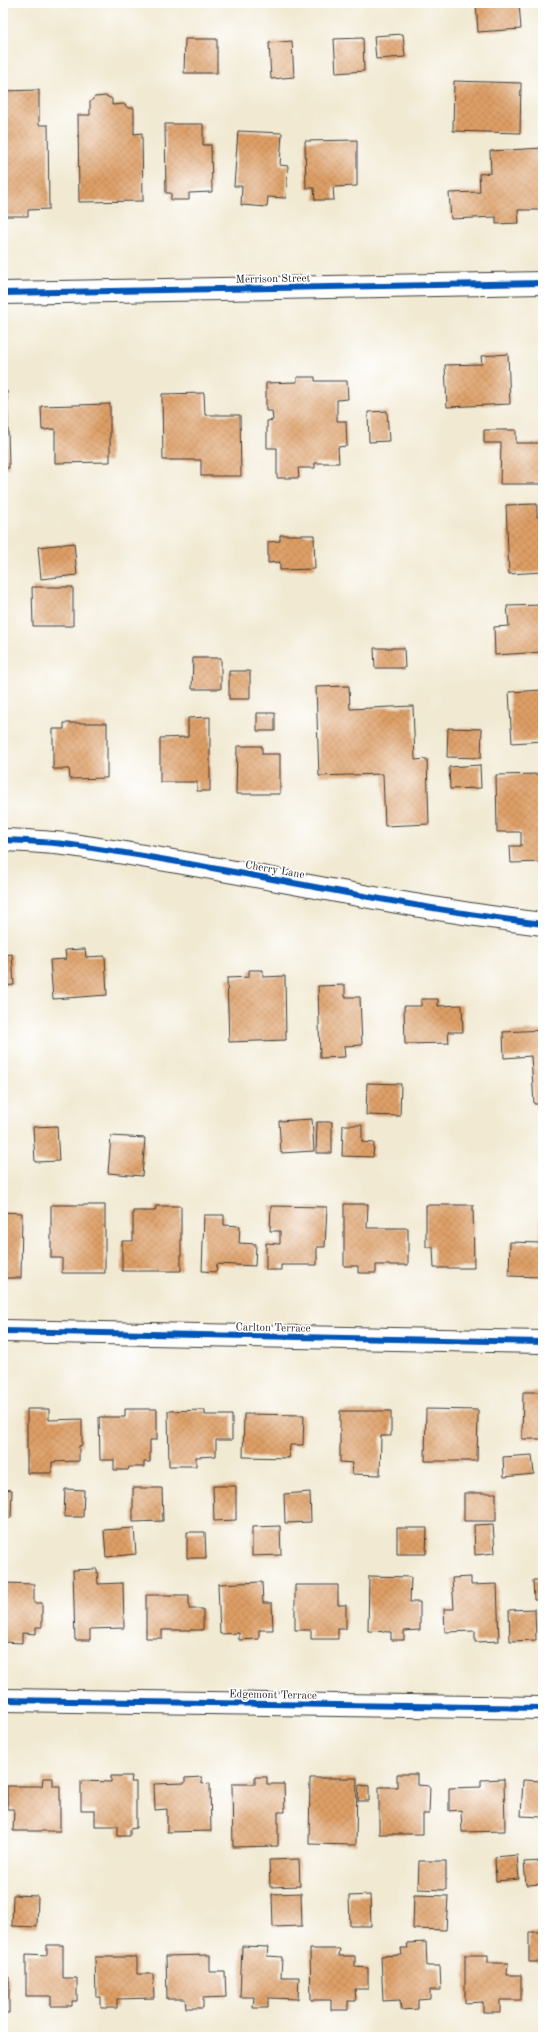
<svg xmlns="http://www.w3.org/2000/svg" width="546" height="2040" font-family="'Old Standard TT',serif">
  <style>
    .building { fill: url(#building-cross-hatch) }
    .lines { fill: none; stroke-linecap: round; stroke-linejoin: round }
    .minor-casing { stroke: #3c3b37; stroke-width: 24 }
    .minor { stroke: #fff; stroke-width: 22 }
    .cycleway-casing { stroke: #fff; stroke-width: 8 }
    .cycleway { stroke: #0057b8; stroke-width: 6 }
    .labels { text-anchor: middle; stroke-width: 3.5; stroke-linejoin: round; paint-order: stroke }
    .street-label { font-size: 11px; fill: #1c1c1c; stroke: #fff }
  </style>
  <defs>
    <pattern id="building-cross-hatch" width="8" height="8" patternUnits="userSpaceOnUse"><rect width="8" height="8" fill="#de9f66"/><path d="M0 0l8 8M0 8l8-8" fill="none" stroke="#be8858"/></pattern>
  </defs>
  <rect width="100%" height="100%" fill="#fff"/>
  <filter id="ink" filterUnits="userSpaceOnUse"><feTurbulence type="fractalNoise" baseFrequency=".025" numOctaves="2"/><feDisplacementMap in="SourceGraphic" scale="8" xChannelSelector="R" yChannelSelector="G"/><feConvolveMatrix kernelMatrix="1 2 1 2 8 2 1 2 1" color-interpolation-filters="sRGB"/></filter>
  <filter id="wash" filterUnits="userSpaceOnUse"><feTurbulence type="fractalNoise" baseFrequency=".012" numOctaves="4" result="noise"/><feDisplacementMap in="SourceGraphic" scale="16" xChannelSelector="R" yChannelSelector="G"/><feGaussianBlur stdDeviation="0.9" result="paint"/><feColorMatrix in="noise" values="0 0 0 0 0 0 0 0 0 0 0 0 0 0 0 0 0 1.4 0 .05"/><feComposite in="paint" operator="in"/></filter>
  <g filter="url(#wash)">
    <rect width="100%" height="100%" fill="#f1e9d2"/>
    <g id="blocks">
      <path class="building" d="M 476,3 L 519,3 L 521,29 L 478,32 Z
        M 403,34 L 405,57 L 376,59 L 374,36 Z
        M 363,38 L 364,71 L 336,73 L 334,39 Z
        M 185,39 L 217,39 L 217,73 L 184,73 Z
        M 292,41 L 294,77 L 271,79 L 269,43 Z
        M 454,81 L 521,83 L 520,133 L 453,131 Z
        M 39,90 L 39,125 L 48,125 L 49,209 L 28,210 L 28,216 L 4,216 L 3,91 Z
        M 106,96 L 112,99 L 112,105 L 124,104 L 128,108 L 134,108 L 134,134 L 142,133 L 143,201 L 79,202 L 78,115 L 90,115 L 90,102 L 95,97 Z
        M 165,124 L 203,124 L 203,145 L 211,145 L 212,192 L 189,193 L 189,200 L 171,200 L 171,193 L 166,193 Z
        M 238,131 L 282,133 L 280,165 L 288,166 L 286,198 L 268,197 L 267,207 L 241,205 L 242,186 L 234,186 Z
        M 357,140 L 357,186 L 333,187 L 334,200 L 315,200 L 314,188 L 306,188 L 305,141 Z
        M 543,148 L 543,199 L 539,199 L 540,210 L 518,210 L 519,223 L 496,224 L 496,217 L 451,219 L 449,193 L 480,192 L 479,174 L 491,173 L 490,151 Z
        M 508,354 L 510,404 L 447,407 L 445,365 L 482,364 L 481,356 Z
        M 297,377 L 315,377 L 315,381 L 347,381 L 348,399 L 337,400 L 337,421 L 346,421 L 347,446 L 338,447 L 339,463 L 315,463 L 315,468 L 298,468 L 299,478 L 277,478 L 277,448 L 267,448 L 267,421 L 273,420 L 272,411 L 266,411 L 266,383 L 297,382 Z
        M 3,391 L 7,391 L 9,468 L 3,468 Z
        M 204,393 L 205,415 L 240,415 L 241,476 L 201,476 L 201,460 L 163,460 L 162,394 Z
        M 110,404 L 110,462 L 55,463 L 55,429 L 42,430 L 41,406 Z
        M 387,411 L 389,441 L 369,442 L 368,412 Z
        M 484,430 L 516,430 L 516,443 L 543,443 L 543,484 L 500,484 L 501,443 L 484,443 Z
        M 537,504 L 537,517 L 543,517 L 543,572 L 509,574 L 506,505 Z
        M 280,535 L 314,535 L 315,569 L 280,570 L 280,562 L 268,563 L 268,542 L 280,541 Z
        M 74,543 L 77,575 L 41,579 L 38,547 Z
        M 32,587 L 73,587 L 73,626 L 33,626 Z
        M 543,605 L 543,652 L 495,655 L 494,627 L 509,626 L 507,606 Z
        M 374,648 L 404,648 L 405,668 L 375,668 Z
        M 193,658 L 221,658 L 221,689 L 192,689 Z
        M 229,671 L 250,671 L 250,699 L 229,699 Z
        M 349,686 L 350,709 L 413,706 L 415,760 L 427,759 L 429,824 L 385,826 L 383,774 L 319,776 L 316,687 Z
        M 543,690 L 543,741 L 512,743 L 509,692 Z
        M 257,713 L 275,713 L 275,731 L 257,731 Z
        M 210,717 L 210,791 L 197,791 L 197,782 L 160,782 L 160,738 L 188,737 L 188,718 Z
        M 64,723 L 107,723 L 107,778 L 70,779 L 69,769 L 53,769 L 53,729 L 64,729 Z
        M 448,728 L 482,729 L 481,758 L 447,757 Z
        M 237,746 L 262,746 L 262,754 L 280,754 L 280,794 L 236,794 Z
        M 480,765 L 481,788 L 450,789 L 449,767 Z
        M 540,774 L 541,803 L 543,803 L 543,862 L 511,863 L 510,846 L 521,846 L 521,832 L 497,832 L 496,775 Z
        M 85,949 L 86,957 L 105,956 L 107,995 L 53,999 L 50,960 L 66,959 L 65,950 Z
        M 12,954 L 14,985 L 3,986 L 3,955 Z
        M 249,970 L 263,970 L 263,977 L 285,976 L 286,1040 L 229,1042 L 227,978 L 249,977 Z
        M 345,985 L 345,997 L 360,997 L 362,1045 L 344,1046 L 345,1057 L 320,1058 L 318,986 Z
        M 421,999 L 438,999 L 438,1006 L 462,1005 L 463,1032 L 448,1032 L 449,1043 L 405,1044 L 404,1006 L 421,1006 Z
        M 543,1030 L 543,1104 L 534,1104 L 531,1056 L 504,1058 L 503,1032 Z
        M 367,1083 L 401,1084 L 400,1116 L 366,1115 Z
        M 312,1119 L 314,1151 L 281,1153 L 279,1121 Z
        M 317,1122 L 332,1122 L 332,1153 L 316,1153 Z
        M 343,1125 L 362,1125 L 362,1142 L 374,1143 L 373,1157 L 342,1156 Z
        M 57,1126 L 59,1161 L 35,1162 L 33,1127 Z
        M 111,1136 L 145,1138 L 142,1176 L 108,1173 Z
        M 541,1197 L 543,1197 L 543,1277 L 509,1276 L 510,1242 L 540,1243 Z
        M 344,1204 L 368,1204 L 367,1228 L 408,1228 L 408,1265 L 376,1265 L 376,1273 L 358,1273 L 358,1266 L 344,1266 Z
        M 51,1205 L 105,1205 L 105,1273 L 62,1273 L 62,1258 L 51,1258 Z
        M 426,1205 L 473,1205 L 474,1268 L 434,1268 L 433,1247 L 426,1247 Z
        M 156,1206 L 181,1206 L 181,1271 L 122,1271 L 122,1241 L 133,1241 L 133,1211 L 155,1211 Z
        M 271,1206 L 327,1207 L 325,1247 L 317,1247 L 317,1265 L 281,1265 L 281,1270 L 266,1270 L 266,1243 L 280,1244 L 280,1231 L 270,1231 Z
        M 3,1212 L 22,1213 L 21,1278 L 3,1278 Z
        M 204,1215 L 224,1215 L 224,1225 L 240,1226 L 239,1243 L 256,1244 L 255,1266 L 217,1264 L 216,1272 L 202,1271 Z
        M 523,1392 L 543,1392 L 543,1439 L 522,1439 Z
        M 27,1409 L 49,1409 L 49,1420 L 82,1419 L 82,1445 L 79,1446 L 79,1461 L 52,1462 L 52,1473 L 27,1473 Z
        M 125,1409 L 157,1409 L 157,1440 L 150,1440 L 150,1462 L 144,1462 L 144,1467 L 129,1467 L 128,1470 L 114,1470 L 114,1460 L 100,1460 L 99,1417 L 125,1417 Z
        M 426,1409 L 478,1410 L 477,1461 L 425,1461 Z
        M 205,1410 L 205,1415 L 232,1415 L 232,1440 L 216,1440 L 216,1456 L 196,1457 L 196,1466 L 169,1466 L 168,1411 Z
        M 340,1411 L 391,1411 L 391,1436 L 381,1436 L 380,1475 L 352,1474 L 353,1463 L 340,1462 Z
        M 244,1414 L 304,1415 L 303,1445 L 290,1445 L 289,1458 L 243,1457 Z
        M 532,1455 L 534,1474 L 504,1477 L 503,1457 Z
        M 213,1486 L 236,1486 L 236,1520 L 214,1521 Z
        M 133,1488 L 162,1488 L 163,1521 L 133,1522 Z
        M 3,1489 L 12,1490 L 11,1518 L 3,1518 Z
        M 65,1489 L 84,1490 L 83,1517 L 64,1517 Z
        M 310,1492 L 311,1522 L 285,1523 L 284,1494 Z
        M 464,1493 L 496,1493 L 496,1521 L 464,1521 Z
        M 493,1524 L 495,1553 L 475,1555 L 474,1525 Z
        M 280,1526 L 281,1555 L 252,1556 L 252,1527 Z
        M 134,1528 L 136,1554 L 106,1557 L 104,1530 Z
        M 397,1528 L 427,1528 L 426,1554 L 397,1554 Z
        M 187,1532 L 205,1532 L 206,1558 L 187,1558 Z
        M 97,1569 L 98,1584 L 123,1583 L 124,1628 L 90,1629 L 90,1640 L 75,1640 L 73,1570 Z
        M 369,1576 L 411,1577 L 410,1602 L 420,1602 L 420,1630 L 404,1631 L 404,1640 L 391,1640 L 391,1632 L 368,1631 Z
        M 471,1577 L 471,1585 L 497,1584 L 499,1641 L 475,1642 L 475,1631 L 445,1632 L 444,1609 L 454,1609 L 452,1578 Z
        M 533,1580 L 543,1580 L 543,1600 L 534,1600 Z
        M 262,1582 L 263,1603 L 272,1603 L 273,1630 L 259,1630 L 259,1639 L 239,1640 L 239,1633 L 220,1634 L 218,1584 Z
        M 3,1583 L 34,1584 L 34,1603 L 42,1603 L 42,1627 L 36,1627 L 36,1634 L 22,1633 L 22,1643 L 3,1642 Z
        M 295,1585 L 338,1585 L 338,1605 L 346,1605 L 346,1629 L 338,1629 L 338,1639 L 311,1639 L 311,1630 L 295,1630 Z
        M 146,1595 L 189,1595 L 189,1609 L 203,1609 L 203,1630 L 162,1630 L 162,1638 L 146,1638 Z
        M 535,1609 L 536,1640 L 510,1641 L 509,1610 Z
        M 397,1774 L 417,1774 L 417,1785 L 430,1786 L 429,1814 L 423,1814 L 423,1834 L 379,1834 L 379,1787 L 397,1787 Z
        M 111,1776 L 132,1776 L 131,1782 L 136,1782 L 136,1828 L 130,1829 L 130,1836 L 118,1836 L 118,1826 L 95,1826 L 95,1810 L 81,1810 L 81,1781 L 111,1782 Z
        M 202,1777 L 202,1784 L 210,1783 L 211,1831 L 167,1832 L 167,1809 L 155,1810 L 154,1784 L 185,1783 L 185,1778 Z
        M 255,1777 L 267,1777 L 267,1784 L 284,1784 L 285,1812 L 278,1812 L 278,1846 L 233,1847 L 232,1784 L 255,1784 Z
        M 43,1778 L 53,1778 L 53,1786 L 60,1786 L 60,1831 L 13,1831 L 14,1809 L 7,1809 L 7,1786 L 42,1786 Z
        M 310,1778 L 357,1778 L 356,1845 L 309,1844 Z
        M 504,1779 L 505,1831 L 462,1832 L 461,1810 L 449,1811 L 449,1788 L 481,1787 L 481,1780 Z
        M 523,1780 L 543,1781 L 543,1817 L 521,1816 Z
        M 359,1785 L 369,1786 L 369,1801 L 358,1801 Z
        M 517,1855 L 519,1879 L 496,1881 L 495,1857 Z
        M 299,1859 L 300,1886 L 270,1887 L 269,1860 Z
        M 419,1861 L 446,1861 L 446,1890 L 418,1889 Z
        M 543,1861 L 543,1884 L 526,1885 L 524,1862 Z
        M 301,1893 L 302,1926 L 273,1927 L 272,1894 Z
        M 13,1895 L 38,1896 L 37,1927 L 12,1926 Z
        M 370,1895 L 371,1926 L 350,1926 L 349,1896 Z
        M 414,1895 L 448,1896 L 446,1930 L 413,1929 Z
        M 529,1932 L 543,1932 L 543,1962 L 529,1962 Z
        M 426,1942 L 427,1966 L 440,1966 L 441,1990 L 430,1990 L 430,1999 L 418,2000 L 418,2009 L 401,2010 L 400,2000 L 383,2001 L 381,1956 L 402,1955 L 401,1948 L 408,1948 L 407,1943 Z
        M 47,1945 L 63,1945 L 63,1978 L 77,1978 L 77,2001 L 72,2001 L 72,2006 L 51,2006 L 51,1996 L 26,1996 L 26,1954 L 47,1955 Z
        M 242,1946 L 268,1947 L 267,1956 L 282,1957 L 281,1977 L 299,1977 L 298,1999 L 268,1998 L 268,2008 L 253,2008 L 254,1997 L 240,1997 Z
        M 310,1949 L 340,1949 L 339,1956 L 355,1956 L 355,1967 L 368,1968 L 368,1989 L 355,1989 L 356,2001 L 348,2001 L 348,2010 L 331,2010 L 331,2000 L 311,2000 Z
        M 210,1955 L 210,1972 L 225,1972 L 226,1997 L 203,1998 L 203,2008 L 186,2008 L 185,1999 L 167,1999 L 166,1956 Z
        M 465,1955 L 488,1955 L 488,1963 L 508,1963 L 507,1975 L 521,1975 L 521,2000 L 500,2000 L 500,2012 L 483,2012 L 483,2002 L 465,2003 Z
        M 95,1957 L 137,1957 L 137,1974 L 153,1974 L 154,1998 L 117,1999 L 117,2008 L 101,2008 L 101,1997 L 96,1997 Z
        M 3,1977 L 9,1977 L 9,2013 L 3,2013 Z"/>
    </g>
  </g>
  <g filter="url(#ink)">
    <use href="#blocks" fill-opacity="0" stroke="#3c3b37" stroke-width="1"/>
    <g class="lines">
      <defs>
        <path id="minor" d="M 3,293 L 543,283
          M 3,840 C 26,841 50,842 72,845 C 230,867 385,905 543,924
          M 3,1331 L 543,1342
          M 3,1700 L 543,1708"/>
      </defs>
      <use href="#minor" class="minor-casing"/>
      <use href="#minor" class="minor"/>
      <defs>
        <path id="cycleway" d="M 3,293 L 543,283
          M 3,840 C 26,841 50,842 72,845 C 230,867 385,905 543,924
          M 3,1331 L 543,1342
          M 3,1700 L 543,1708"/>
      </defs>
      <use href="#cycleway" class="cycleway-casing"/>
      <use href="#cycleway" class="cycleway"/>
    </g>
  </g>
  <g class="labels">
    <g class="street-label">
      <text transform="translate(273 278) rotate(-1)" y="4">Merrison Street</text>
      <text transform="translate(275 869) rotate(10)" y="4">Cherry Lane</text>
      <text transform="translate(273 1327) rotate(1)" y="4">Carlton Terrace</text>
      <text transform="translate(273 1694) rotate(1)" y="4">Edgemont Terrace</text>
    </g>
  </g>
  <rect width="546" height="2040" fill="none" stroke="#fff" stroke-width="16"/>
</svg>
